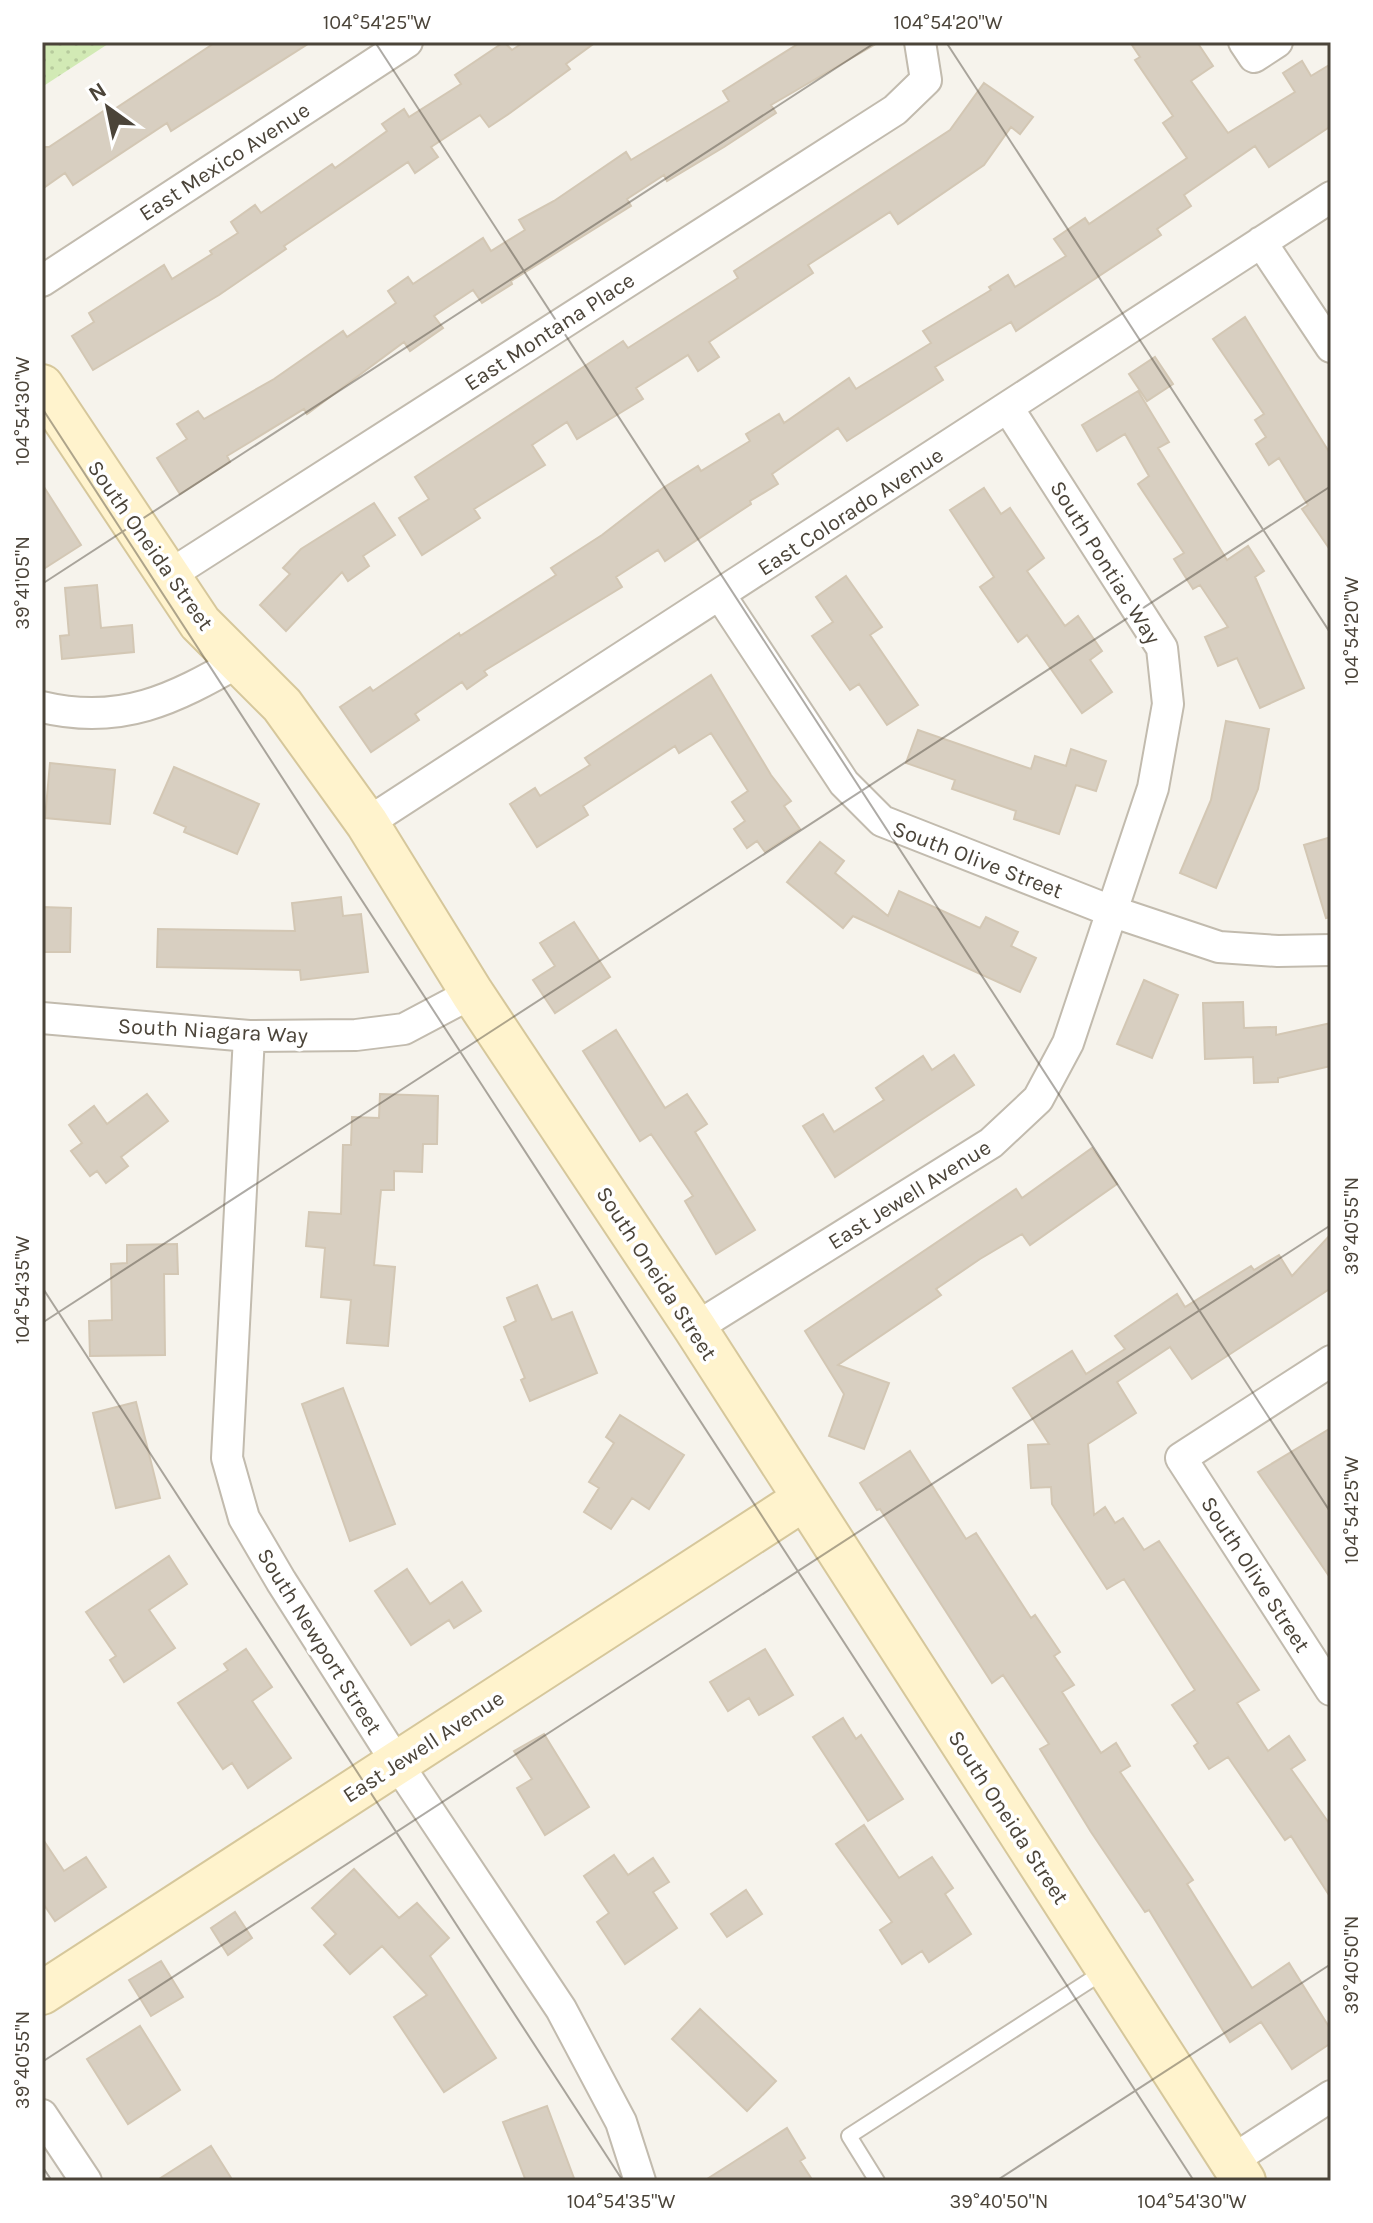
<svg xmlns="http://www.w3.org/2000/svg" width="1373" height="2223" font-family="Karla,sans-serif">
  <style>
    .park { fill: url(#park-dots) }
    .building { fill: #d8cfc1; stroke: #d3c7b4; stroke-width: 2 }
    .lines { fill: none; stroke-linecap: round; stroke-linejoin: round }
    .lane-casing { stroke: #c2bbae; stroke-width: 18 }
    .street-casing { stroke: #c2bbae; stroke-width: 34 }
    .secondary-casing { stroke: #d6c79b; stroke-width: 46 }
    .lane { stroke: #fff; stroke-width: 14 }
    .street { stroke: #fff; stroke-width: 30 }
    .secondary { stroke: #fff3cd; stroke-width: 42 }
    .ticks { fill: none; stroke: #4b4439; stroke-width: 2; stroke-opacity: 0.45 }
    .labels { text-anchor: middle; stroke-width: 7; stroke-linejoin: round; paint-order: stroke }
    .street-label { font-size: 22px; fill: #4b4439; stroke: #fff }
    .neatline { fill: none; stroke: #4b4439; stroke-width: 3 }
    .ticks-label { font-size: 20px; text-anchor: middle; fill: #4b4439 }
  </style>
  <defs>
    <pattern id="park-dots" width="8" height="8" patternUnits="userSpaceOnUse" patternTransform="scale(2)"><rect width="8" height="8" fill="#d2eab5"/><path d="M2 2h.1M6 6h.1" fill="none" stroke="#b6ca9c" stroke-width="1.8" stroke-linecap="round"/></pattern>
  </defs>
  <rect width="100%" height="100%" fill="#f6f3ec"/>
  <path class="park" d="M 42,42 L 111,42 L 42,87 Z"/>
  <path class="building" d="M 216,42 L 311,42 L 171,131 L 167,123 L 73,185 L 65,173 L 42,189 L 42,147 L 49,147 L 105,110 L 107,114 Z
    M 504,42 L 512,50 L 524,42 L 596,42 L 566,64 L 570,69 L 510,113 L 489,127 L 480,115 L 431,147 L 438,157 L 415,173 L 408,162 L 284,246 L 286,249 L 219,295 L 93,370 L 72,336 L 94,322 L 89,313 L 164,265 L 172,279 L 212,254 L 210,251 L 238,233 L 231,222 L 255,205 L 261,213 L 332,164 L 335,168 L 387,131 L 382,124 L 404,109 L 409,117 L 461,84 L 455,75 Z
    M 801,42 L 879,42 L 771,105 L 776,113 L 724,147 L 667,181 L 664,175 L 627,199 L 631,206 L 511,281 L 512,284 L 482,303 L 473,290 L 434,316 L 443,328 L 410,351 L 404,342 L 307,414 L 304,409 L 227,456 L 230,462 L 180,494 L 157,458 L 187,439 L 177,424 L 198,411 L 204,419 L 274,379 L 343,331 L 347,337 L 396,303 L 388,291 L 408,277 L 413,284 L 483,238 L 491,251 L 525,230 L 519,220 L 554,201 L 626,152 L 631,160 L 729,101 L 723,91 Z
    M 1130,42 L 1197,42 L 1213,66 L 1191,81 L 1228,133 L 1295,92 L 1283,73 L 1302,61 L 1311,76 L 1331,64 L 1331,126 L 1269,167 L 1255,146 L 1184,195 L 1191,206 L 1157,229 L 1161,235 L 1016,331 L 1011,322 L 935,367 L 943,380 L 847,441 L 838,428 L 772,474 L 778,484 L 750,501 L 751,504 L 665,561 L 658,550 L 616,577 L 622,587 L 484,671 L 487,675 L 467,689 L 462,682 L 415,714 L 419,720 L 371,752 L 340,707 L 370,687 L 373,691 L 459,633 L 460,636 L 556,575 L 551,568 L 602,535 L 663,488 L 698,466 L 701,471 L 750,441 L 746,434 L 779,414 L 784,423 L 849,378 L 856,389 L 931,343 L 923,331 L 991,290 L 989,287 L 1008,275 L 1015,287 L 1066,256 L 1054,239 L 1085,218 L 1089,224 L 1187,158 L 1163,123 L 1173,116 L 1135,60 L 1140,57 Z
    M 984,83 L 1033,117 L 1020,134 L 1011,127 L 984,165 L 898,224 L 890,212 L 808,265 L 813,273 L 709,342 L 719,357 L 698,371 L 688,355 L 636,388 L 643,399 L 577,439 L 567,422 L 532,445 L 545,465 L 474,509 L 480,518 L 422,555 L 399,518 L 429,499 L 415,477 L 623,341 L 628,348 L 738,278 L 734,271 L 950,130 Z
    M 1245,317 L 1331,455 L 1331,551 L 1302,509 L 1308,505 L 1279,458 L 1269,465 L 1256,444 L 1266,437 L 1255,420 L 1264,414 L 1213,339 Z
    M 1155,357 L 1173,384 L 1147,401 L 1129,374 Z
    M 1138,391 L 1169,442 L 1158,448 L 1227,560 L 1248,546 L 1264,571 L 1255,577 L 1304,688 L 1260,708 L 1237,658 L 1218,666 L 1205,637 L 1228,627 L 1200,585 L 1193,589 L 1174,559 L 1184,553 L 1138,484 L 1149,476 L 1125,434 L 1097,451 L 1082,425 Z
    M 42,484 L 81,545 L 42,570 Z
    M 984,488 L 1001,514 L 1010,508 L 1044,558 L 1027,571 L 1065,626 L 1078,616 L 1102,651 L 1090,660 L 1112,692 L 1082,713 L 1027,635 L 1018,642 L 980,587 L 994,577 L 950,510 Z
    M 374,503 L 395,535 L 363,556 L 369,566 L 348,581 L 342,572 L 286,631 L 260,605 L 290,574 L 283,568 L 301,549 Z
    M 846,576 L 882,627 L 870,635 L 918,705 L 887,725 L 859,684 L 850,690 L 812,636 L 833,622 L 816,597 Z
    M 97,585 L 101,628 L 132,625 L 134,652 L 62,659 L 60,636 L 69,635 L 65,588 Z
    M 711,675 L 771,775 L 791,801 L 784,806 L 800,829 L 765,852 L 757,841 L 747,848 L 734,829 L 745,821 L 732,802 L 748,791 L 711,733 L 679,753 L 675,746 L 583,806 L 588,815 L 537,847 L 510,804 L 535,788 L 540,796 L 590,765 L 585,758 Z
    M 1226,721 L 1269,729 L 1258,789 L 1216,888 L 1180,873 L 1211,800 Z
    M 918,730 L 1031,769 L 1035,756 L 1066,766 L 1071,749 L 1106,761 L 1096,791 L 1076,785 L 1059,834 L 1014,819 L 1016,811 L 952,789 L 955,780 L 906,763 Z
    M 50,763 L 115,770 L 110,824 L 45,818 Z
    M 174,767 L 259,804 L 237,854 L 184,832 L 186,827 L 154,813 Z
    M 1331,837 L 1331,917 L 1326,918 L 1304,845 Z
    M 820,842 L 844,861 L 835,873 L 888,916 L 899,891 L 980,928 L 986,917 L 1018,932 L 1011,946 L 1036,958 L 1020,992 L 853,916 L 843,928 L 787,882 Z
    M 341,897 L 343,916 L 361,914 L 368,972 L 301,980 L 300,970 L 157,967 L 158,929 L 295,931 L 292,903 Z
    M 42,907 L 71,908 L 70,952 L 42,952 Z
    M 574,922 L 610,977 L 555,1013 L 533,980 L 555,966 L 540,943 Z
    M 1144,980 L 1178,995 L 1152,1058 L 1117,1044 Z
    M 1243,1002 L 1244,1028 L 1276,1027 L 1276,1035 L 1331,1023 L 1331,1066 L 1278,1078 L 1278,1082 L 1254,1083 L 1253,1057 L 1205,1059 L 1203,1003 Z
    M 616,1030 L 665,1108 L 687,1094 L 707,1124 L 695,1132 L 755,1230 L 716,1254 L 685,1201 L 693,1196 L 651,1134 L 640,1141 L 583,1051 Z
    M 954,1055 L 974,1085 L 835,1177 L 803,1126 L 823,1114 L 834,1132 L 884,1100 L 876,1088 L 923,1056 L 932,1070 Z
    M 147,1094 L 168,1121 L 121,1157 L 128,1166 L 106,1183 L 97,1171 L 90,1176 L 71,1151 L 82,1143 L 69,1125 L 94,1106 L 107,1124 Z
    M 380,1094 L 438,1096 L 437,1144 L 423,1144 L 422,1172 L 394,1171 L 394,1190 L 381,1190 L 374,1265 L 395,1267 L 388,1346 L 347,1343 L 351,1300 L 321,1297 L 325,1248 L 306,1246 L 309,1212 L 341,1214 L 343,1145 L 351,1145 L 352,1117 L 379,1118 Z
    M 1092,1148 L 1117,1184 L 1030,1245 L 1022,1234 L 980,1259 L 936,1289 L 941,1295 L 838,1365 L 889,1383 L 864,1449 L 829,1436 L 844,1394 L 805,1331 L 1016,1189 L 1022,1198 Z
    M 1331,1234 L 1331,1288 L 1192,1379 L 1170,1347 L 1117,1382 L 1136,1413 L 1088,1444 L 1094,1515 L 1105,1507 L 1115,1523 L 1123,1518 L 1144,1550 L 1159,1541 L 1259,1690 L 1237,1703 L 1268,1751 L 1289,1736 L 1305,1760 L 1291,1769 L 1331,1826 L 1331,1898 L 1291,1836 L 1285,1840 L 1228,1757 L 1209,1769 L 1194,1746 L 1198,1743 L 1172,1705 L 1195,1690 L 1124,1579 L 1107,1589 L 1052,1504 L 1051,1487 L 1031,1488 L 1028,1445 L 1049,1444 L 1013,1388 L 1072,1351 L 1086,1374 L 1125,1349 L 1115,1336 L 1177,1294 L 1185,1307 L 1251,1266 L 1254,1270 L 1279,1255 L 1292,1276 Z
    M 177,1244 L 178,1274 L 164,1274 L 165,1355 L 90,1356 L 89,1321 L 112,1320 L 111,1264 L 127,1263 L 127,1245 Z
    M 537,1285 L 552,1320 L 572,1312 L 597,1373 L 530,1401 L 521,1380 L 525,1378 L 504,1327 L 516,1321 L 507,1298 Z
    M 343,1388 L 395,1524 L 350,1541 L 302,1404 Z
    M 136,1402 L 160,1498 L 116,1508 L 93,1413 Z
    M 620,1415 L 684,1455 L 649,1509 L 632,1498 L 611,1529 L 584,1512 L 599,1488 L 589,1482 L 614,1443 L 606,1437 Z
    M 1331,1428 L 1331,1579 L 1258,1472 Z
    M 910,1451 L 966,1539 L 976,1533 L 1031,1618 L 1035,1615 L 1060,1652 L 1054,1656 L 1074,1685 L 1062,1692 L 1101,1753 L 1116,1743 L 1130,1766 L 1120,1772 L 1193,1880 L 1187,1884 L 1252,1988 L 1289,1963 L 1331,2030 L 1331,2043 L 1292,2069 L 1261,2022 L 1230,2042 L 1149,1910 L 1145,1912 L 1091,1832 L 1040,1749 L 1049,1744 L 1003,1675 L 992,1683 L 880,1509 L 877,1510 L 860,1483 Z
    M 169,1556 L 187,1584 L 149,1610 L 175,1648 L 124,1682 L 110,1660 L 116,1656 L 86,1612 Z
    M 407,1569 L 430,1604 L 462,1582 L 481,1611 L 454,1628 L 449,1620 L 411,1645 L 375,1591 Z
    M 246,1649 L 272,1687 L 252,1701 L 291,1758 L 248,1788 L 232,1763 L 223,1769 L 178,1703 L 228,1670 L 224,1664 Z
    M 765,1649 L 793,1695 L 759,1715 L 749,1698 L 728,1711 L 710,1682 Z
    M 843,1718 L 856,1739 L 861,1735 L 903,1799 L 868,1821 L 813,1737 Z
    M 544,1734 L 589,1807 L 545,1835 L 517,1788 L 532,1779 L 514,1751 Z
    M 864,1825 L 899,1878 L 932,1857 L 953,1888 L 945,1894 L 971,1934 L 929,1962 L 922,1951 L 902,1964 L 880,1930 L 892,1922 L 836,1844 Z
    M 42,1838 L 64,1871 L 86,1857 L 106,1887 L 55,1921 L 42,1902 Z
    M 614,1855 L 628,1875 L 653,1858 L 669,1882 L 653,1892 L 677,1928 L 625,1964 L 597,1922 L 609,1913 L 584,1876 Z
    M 354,1869 L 399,1918 L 417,1903 L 449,1938 L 430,1956 L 496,2058 L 444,2092 L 394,2017 L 427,1995 L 382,1946 L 350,1974 L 324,1945 L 336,1934 L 312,1908 Z
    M 746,1890 L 762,1914 L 727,1937 L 711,1914 Z
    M 235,1912 L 252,1938 L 228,1955 L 211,1928 Z
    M 161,1961 L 183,1997 L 151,2016 L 129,1980 Z
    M 700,2009 L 776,2081 L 747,2111 L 672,2039 Z
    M 140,2026 L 180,2090 L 128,2124 L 87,2059 Z
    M 547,2106 L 575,2181 L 526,2181 L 503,2122 Z
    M 787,2128 L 805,2158 L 800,2161 L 813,2181 L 704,2181 Z
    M 211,2146 L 233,2181 L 156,2181 Z"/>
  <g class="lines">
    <defs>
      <path id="lane" d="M 877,2181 L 849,2136 L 1103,1972"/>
      <path id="street" d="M 1244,42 L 1254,57 L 1277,42
        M 1261,242 L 1331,347
        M 42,281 L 407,42
        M 168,576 L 895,110 L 926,80 L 920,42
        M 720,595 L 844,783 L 882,821 L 1111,911 L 1219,947 L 1278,951 L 1331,950
        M 42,707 C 121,726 174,699 240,661
        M 367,823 L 1331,197
        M 42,1018 L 249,1036 L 356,1035 L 404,1029 L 472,993
        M 249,1036 L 227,1458 L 244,1518 L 281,1581 L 397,1763 L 561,2009 L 621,2122 L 640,2181
        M 695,1328 L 991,1143 L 1038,1099 L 1068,1043 L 1153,788 L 1168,704 L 1162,648 L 1008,408
        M 1331,1361 L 1181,1458 L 1331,1690
        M 42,2115 L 86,2181
        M 1231,2161 L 1331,2096"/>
      <path id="secondary" d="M 42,386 L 200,623 L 282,705 L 367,823 L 472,993 L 695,1328 L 1244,2181
        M 42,1993 L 804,1499"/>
    </defs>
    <use href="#lane" class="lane-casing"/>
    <use href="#street" class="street-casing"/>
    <use href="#secondary" class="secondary-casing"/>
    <use href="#lane" class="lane"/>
    <use href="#street" class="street"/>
    <use href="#secondary" class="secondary"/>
  </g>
  <path class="ticks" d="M 375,42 L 1331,1513M 946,42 L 1331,634M 42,408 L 1194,2181M 42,584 L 876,42M 42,1287 L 623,2181M 42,1323 L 1331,486M 42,2062 L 1331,1225M 42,2166 L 52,2181M 996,2181 L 1331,1964"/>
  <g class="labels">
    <g class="street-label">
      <text transform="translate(224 161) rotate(-33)" y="8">East Mexico Avenue</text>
      <text transform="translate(549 331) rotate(-33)" y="8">East Montana Place</text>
      <text transform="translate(850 511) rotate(-33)" y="8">East Colorado Avenue</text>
      <text transform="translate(151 545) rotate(55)" y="8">South Oneida Street</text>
      <text transform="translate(1106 562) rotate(58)" y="8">South Pontiac Way</text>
      <text transform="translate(978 859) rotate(21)" y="8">South Olive Street</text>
      <text transform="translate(213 1030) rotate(3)" y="8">South Niagara Way</text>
      <text transform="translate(909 1194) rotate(-32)" y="8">East Jewell Avenue</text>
      <text transform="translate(657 1273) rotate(57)" y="8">South Oneida Street</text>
      <text transform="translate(1256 1574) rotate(57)" y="8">South Olive Street</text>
      <text transform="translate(320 1641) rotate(58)" y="8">South Newport Street</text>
      <text transform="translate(423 1746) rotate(-33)" y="8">East Jewell Avenue</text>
      <text transform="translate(1009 1817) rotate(57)" y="8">South Oneida Street</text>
    </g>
  </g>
  <rect width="1373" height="2223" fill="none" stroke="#ffffff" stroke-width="88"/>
  <g transform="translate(108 108) rotate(327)" stroke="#ffffff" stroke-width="6" paint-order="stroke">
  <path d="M0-6L14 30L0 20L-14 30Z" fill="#4b4439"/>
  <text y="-12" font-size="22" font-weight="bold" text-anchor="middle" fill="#4b4439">N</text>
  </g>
  <rect x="44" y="44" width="1285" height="2135" class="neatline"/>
  <g class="ticks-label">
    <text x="377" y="29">104°54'25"W</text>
    <text x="948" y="29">104°54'20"W</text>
    <text transform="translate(22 411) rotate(-90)" y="7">104°54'30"W</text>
    <text transform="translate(22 583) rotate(-90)" y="7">39°41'05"N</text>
    <text transform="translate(1351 631) rotate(-90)" y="7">104°54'20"W</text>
    <text transform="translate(1351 1226) rotate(-90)" y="7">39°40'55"N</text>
    <text transform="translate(22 1290) rotate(-90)" y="7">104°54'35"W</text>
    <text transform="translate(1351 1510) rotate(-90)" y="7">104°54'25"W</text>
    <text transform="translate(1351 1965) rotate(-90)" y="7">39°40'50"N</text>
    <text transform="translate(22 2060) rotate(-90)" y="7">39°40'55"N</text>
    <text x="621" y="2208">104°54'35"W</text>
    <text x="999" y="2208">39°40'50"N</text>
    <text x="1192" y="2208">104°54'30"W</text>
  </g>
</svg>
